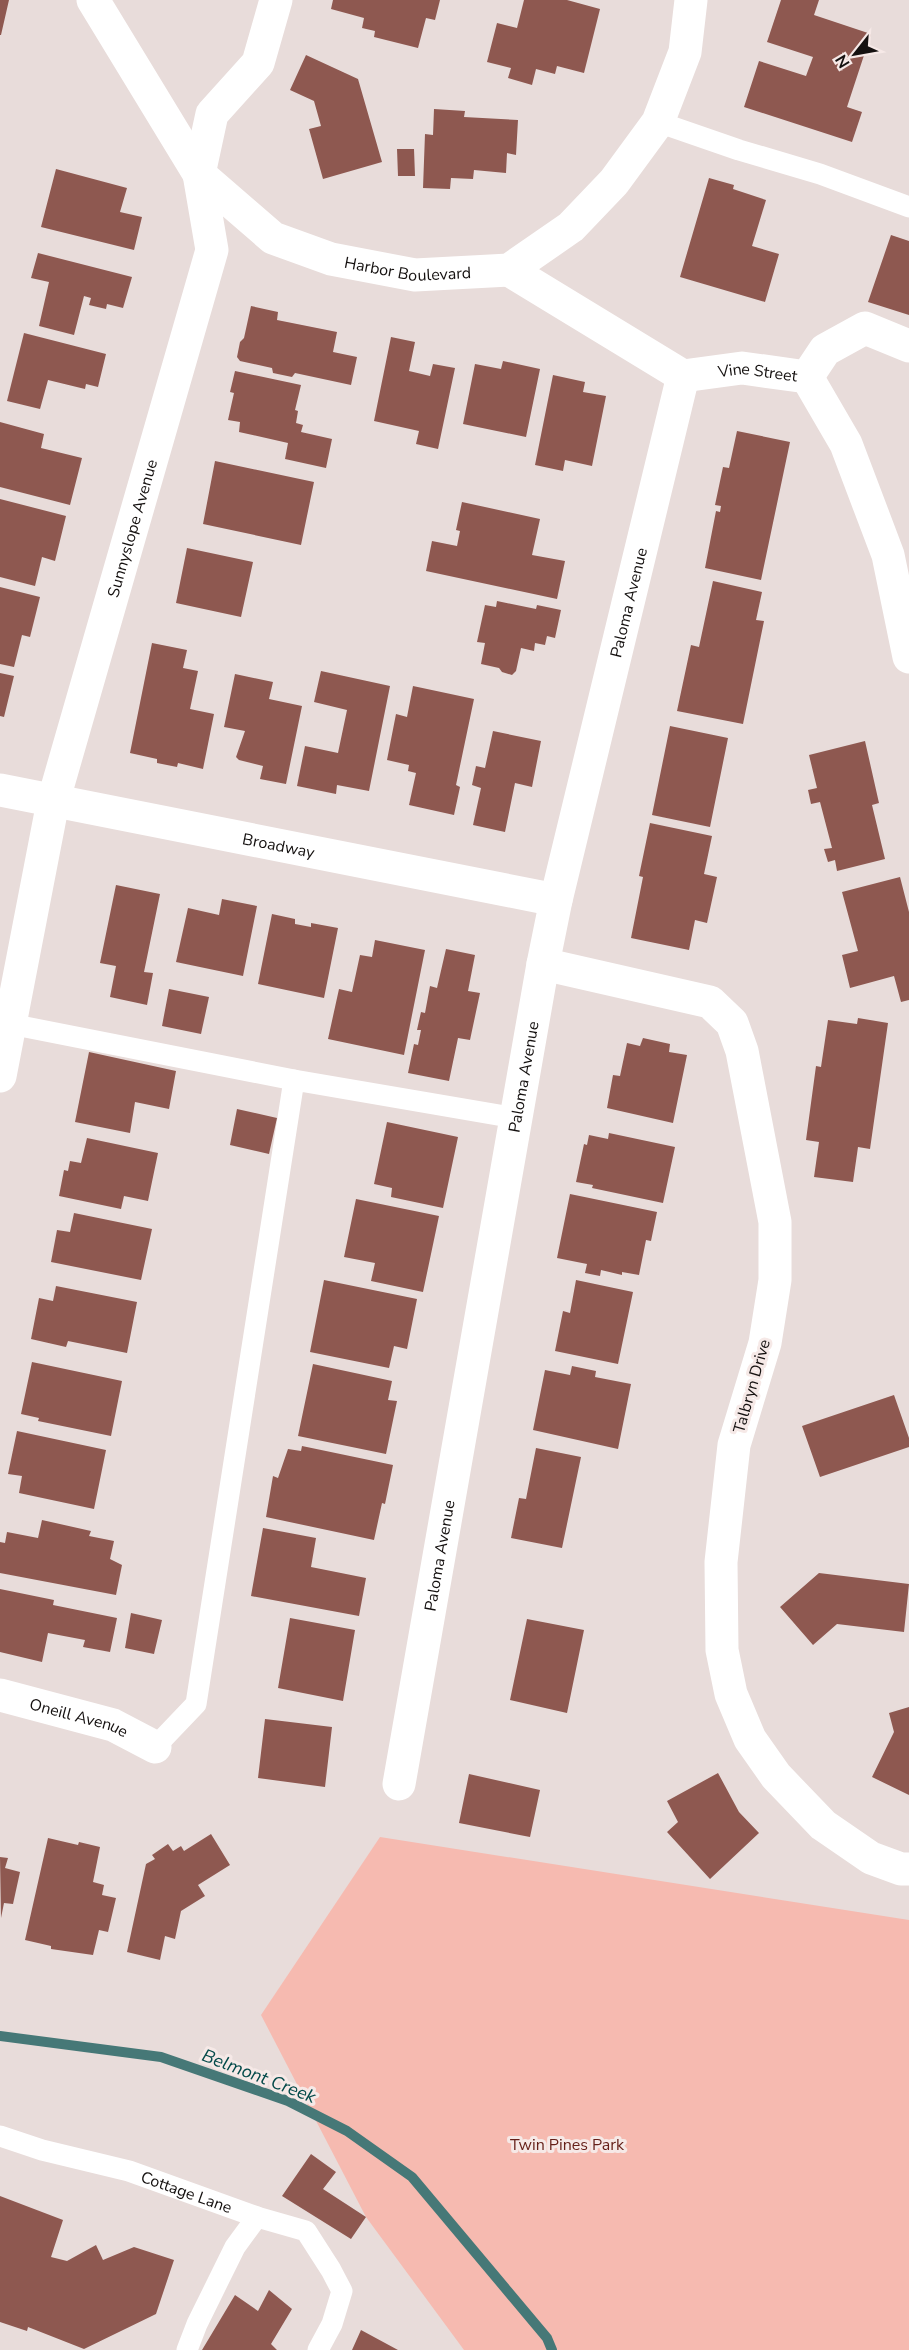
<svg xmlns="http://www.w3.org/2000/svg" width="909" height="2350" font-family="'Nunito Sans',sans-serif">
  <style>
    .green { fill: #f6bab0 }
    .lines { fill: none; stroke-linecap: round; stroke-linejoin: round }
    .stream { stroke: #467877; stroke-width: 10 }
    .building { fill: #8e5850 }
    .lane { stroke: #fff; stroke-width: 21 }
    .street { stroke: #fff; stroke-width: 33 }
    .labels { text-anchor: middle; stroke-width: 6; stroke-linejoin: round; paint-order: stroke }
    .street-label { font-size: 16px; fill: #151110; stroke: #f6e9e7 }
    .park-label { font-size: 16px; fill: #651f18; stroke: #f6e9e7 }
    .water-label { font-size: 18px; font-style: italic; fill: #044a4a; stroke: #f6e9e7 }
  </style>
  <rect width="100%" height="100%" fill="#e8dcda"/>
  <path class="green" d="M 380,1837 L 909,1920 L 909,2350 L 464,2350 L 366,2217 L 261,2015 Z"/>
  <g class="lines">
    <path class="stream" d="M 0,2036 L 161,2057 L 288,2101 L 347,2131 L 412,2177 L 547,2338 L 552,2350"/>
  </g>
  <path class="building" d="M 0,0 L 9,0 L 1,35 L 0,35 Z
    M 333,0 L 440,0 L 435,20 L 426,18 L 418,48 L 374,37 L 375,31 L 362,28 L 364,18 L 331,9 Z
    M 524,0 L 567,0 L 600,9 L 584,73 L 557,66 L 555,74 L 536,69 L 532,85 L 508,78 L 511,68 L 487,62 L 497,23 L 517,28 Z
    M 781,0 L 819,0 L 814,15 L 871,34 L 847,107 L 862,112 L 852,142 L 744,107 L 759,61 L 806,76 L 813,57 L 767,42 Z
    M 306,55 L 358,79 L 382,162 L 323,179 L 309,129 L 321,126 L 314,101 L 290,90 Z
    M 434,109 L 465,111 L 464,117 L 518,120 L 516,155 L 507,153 L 506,173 L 474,170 L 473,179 L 451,178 L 450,189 L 423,188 L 425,134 L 433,135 Z
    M 397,149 L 414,149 L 415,176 L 398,176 Z
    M 56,169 L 127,188 L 120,212 L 142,217 L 134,250 L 41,227 Z
    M 709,178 L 734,185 L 733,189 L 766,200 L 752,246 L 779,254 L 765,302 L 680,277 Z
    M 891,235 L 909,241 L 909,315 L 868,302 Z
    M 38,253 L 132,277 L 123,308 L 107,304 L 106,309 L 89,305 L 91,298 L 84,296 L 74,335 L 39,326 L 49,282 L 31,278 Z
    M 251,306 L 278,312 L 277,320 L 337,332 L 333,352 L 357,357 L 351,385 L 295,373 L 292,377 L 273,373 L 272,368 L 240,361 L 237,357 L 240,342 L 244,338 Z
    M 24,333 L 106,354 L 98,387 L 86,384 L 85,389 L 48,380 L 40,409 L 7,401 Z
    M 391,337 L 415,342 L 409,371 L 430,376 L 433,364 L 455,368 L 438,449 L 416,444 L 419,431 L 374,421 Z
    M 503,361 L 540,369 L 526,437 L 463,424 L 475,364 L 501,369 Z
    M 235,371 L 301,385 L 295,410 L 298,411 L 296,423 L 303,425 L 301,432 L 332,439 L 326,468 L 285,459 L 288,443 L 239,432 L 240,422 L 228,420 L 234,393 L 230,392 Z
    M 553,375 L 585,382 L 583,392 L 606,396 L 592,466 L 565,460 L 563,471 L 535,465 Z
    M 0,422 L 44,434 L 41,448 L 82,458 L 70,505 L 0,487 Z
    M 737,431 L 790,442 L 761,580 L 705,568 L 716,511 L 720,512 L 721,506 L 715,505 L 723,467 L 729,468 Z
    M 215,461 L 314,482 L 301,545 L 203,524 Z
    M 0,499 L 66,516 L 55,561 L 42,557 L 35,586 L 0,577 Z
    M 462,502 L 540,519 L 532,555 L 565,561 L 557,599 L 426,571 L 432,541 L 457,546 L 460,531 L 456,530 Z
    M 187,548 L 253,562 L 241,617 L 176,603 Z
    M 713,581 L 762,592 L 756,620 L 764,621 L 743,724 L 677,711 L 691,645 L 699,647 Z
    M 0,587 L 40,597 L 30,637 L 22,635 L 14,667 L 0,664 Z
    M 497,601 L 536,609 L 537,605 L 561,610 L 555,638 L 547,636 L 545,645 L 535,643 L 534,651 L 521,648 L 516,671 L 512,675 L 502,672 L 499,668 L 481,664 L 485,643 L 477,642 L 485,605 L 496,607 Z
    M 152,643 L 187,650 L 183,668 L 198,671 L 190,709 L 214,714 L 203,769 L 178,763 L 177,767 L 157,763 L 157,759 L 130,753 Z
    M 321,671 L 390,686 L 369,791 L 337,785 L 336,794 L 297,786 L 305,746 L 338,753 L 347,710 L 314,702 Z
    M 0,673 L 14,676 L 4,717 L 0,716 Z
    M 235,674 L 273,682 L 269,699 L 302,706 L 286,784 L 260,779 L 263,766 L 239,760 L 236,757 L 245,731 L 224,727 Z
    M 413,686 L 474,699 L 456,785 L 460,787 L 454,815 L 409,805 L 416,773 L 408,771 L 409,765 L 387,760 L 396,714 L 407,717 Z
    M 670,726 L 728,738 L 710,827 L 652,815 Z
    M 493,731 L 541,741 L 532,787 L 515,783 L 505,832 L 473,825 L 481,788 L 472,785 L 476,766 L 485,768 Z
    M 865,741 L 879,803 L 872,805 L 885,859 L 837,871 L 835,860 L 828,862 L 824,849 L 832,848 L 820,802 L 811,804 L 808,790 L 817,788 L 809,755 Z
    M 650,823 L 712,836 L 704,874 L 717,877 L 707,923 L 695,920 L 689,950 L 631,938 L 643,877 L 639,876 Z
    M 900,877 L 909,912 L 909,1000 L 901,1002 L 894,976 L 850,988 L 842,955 L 858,951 L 842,892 Z
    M 116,885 L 160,894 L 144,972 L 153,973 L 147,1005 L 110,997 L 116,966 L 100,963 Z
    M 222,899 L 257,906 L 243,976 L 176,962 L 188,908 L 219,915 Z
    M 272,914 L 295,919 L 295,924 L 311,927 L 311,923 L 338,928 L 324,998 L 258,984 Z
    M 375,940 L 425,950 L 404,1055 L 328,1039 L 339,989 L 352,992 L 360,955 L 372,957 Z
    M 446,949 L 475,955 L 468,991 L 480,993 L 470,1040 L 458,1038 L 449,1081 L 408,1073 L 414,1044 L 418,1045 L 421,1030 L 417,1030 L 421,1012 L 425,1013 L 430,986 L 437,988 Z
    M 169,989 L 209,997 L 201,1034 L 162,1026 Z
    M 858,1018 L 888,1023 L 870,1149 L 858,1147 L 853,1182 L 814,1177 L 819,1142 L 806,1140 L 816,1066 L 821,1067 L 828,1020 L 857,1024 Z
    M 643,1038 L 670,1044 L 669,1052 L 687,1055 L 673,1123 L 607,1108 L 613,1075 L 620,1076 L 627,1043 L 640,1046 Z
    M 89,1052 L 176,1071 L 169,1109 L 135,1102 L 130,1133 L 75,1122 Z
    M 237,1109 L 277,1118 L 269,1154 L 230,1145 Z
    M 387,1122 L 458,1137 L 443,1208 L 391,1197 L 392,1188 L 374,1184 Z
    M 609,1133 L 675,1147 L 663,1203 L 592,1188 L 593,1185 L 576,1182 L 584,1144 L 587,1145 L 589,1135 L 608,1139 Z
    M 87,1138 L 158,1153 L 148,1201 L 124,1196 L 121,1209 L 59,1196 L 64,1170 L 68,1171 L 70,1161 L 81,1163 Z
    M 570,1194 L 657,1212 L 651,1241 L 646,1240 L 639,1275 L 622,1272 L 622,1275 L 601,1270 L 600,1276 L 585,1273 L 587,1264 L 557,1258 Z
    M 356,1199 L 439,1216 L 423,1292 L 371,1281 L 375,1263 L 344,1257 Z
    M 74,1213 L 152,1229 L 141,1280 L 51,1262 L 57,1230 L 70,1232 Z
    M 324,1280 L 417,1299 L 407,1349 L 394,1346 L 389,1368 L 310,1352 Z
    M 576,1280 L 633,1292 L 618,1364 L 555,1351 L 563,1311 L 570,1313 Z
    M 56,1286 L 137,1302 L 127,1353 L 68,1341 L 66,1347 L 31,1339 L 39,1298 L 53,1301 Z
    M 32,1362 L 122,1381 L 111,1436 L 38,1421 L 39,1418 L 21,1414 Z
    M 313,1364 L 392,1381 L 388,1400 L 397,1401 L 386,1454 L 298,1436 Z
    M 572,1366 L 596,1371 L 595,1377 L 631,1384 L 618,1449 L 533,1430 L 545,1370 L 570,1375 Z
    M 894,1395 L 909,1438 L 909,1447 L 820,1477 L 802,1426 Z
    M 17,1431 L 106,1450 L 94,1509 L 19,1493 L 22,1476 L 8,1474 Z
    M 302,1446 L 393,1465 L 385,1504 L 382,1503 L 374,1540 L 266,1517 L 273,1476 L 278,1478 L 288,1449 L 301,1451 Z
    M 536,1448 L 581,1457 L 562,1548 L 511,1538 L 519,1498 L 526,1499 Z
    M 42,1520 L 91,1531 L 89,1536 L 114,1541 L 110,1559 L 122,1565 L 116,1595 L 0,1573 L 0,1542 L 5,1543 L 7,1532 L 38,1538 Z
    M 263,1528 L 316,1538 L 311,1567 L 366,1578 L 359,1616 L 251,1596 Z
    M 819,1573 L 909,1584 L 904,1632 L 837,1624 L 813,1645 L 780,1607 Z
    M 0,1589 L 54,1600 L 53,1605 L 117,1618 L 110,1652 L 83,1647 L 85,1640 L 48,1633 L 42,1662 L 0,1652 Z
    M 131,1613 L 162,1620 L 154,1654 L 125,1648 Z
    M 290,1618 L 355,1630 L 343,1701 L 278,1688 Z
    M 527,1619 L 584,1630 L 567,1713 L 510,1700 Z
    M 909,1707 L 909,1795 L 872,1777 L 894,1732 L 889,1713 Z
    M 265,1719 L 332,1727 L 325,1787 L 258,1778 Z
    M 718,1773 L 739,1812 L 759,1833 L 710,1879 L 667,1832 L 678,1822 L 667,1801 Z
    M 469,1774 L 540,1790 L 530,1837 L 459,1823 Z
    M 211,1834 L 230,1865 L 198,1885 L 205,1896 L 181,1911 L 175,1939 L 165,1936 L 160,1960 L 127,1952 L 146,1864 L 155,1859 L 152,1855 L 168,1844 L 173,1851 L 181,1846 L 184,1851 Z
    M 48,1838 L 78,1845 L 79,1842 L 100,1847 L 93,1882 L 104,1885 L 102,1895 L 116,1898 L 108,1932 L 99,1930 L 93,1955 L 51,1949 L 51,1946 L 25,1940 Z
    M 0,1857 L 8,1858 L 5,1868 L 20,1872 L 13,1904 L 4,1903 L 1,1918 Z
    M 311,2154 L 336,2172 L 323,2189 L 366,2217 L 351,2239 L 282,2196 Z
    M 0,2196 L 63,2220 L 51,2257 L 67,2261 L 96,2245 L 103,2260 L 134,2247 L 174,2260 L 156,2314 L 84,2349 L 28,2327 L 27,2331 L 0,2322 Z
    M 269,2290 L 292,2309 L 271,2344 L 277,2350 L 202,2350 L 235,2295 L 258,2311 Z
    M 361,2330 L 398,2350 L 352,2350 Z"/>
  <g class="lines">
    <g class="lane">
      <path d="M 658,122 L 739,150 L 820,174 L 909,207"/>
      <path d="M 10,1024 L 294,1080"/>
      <path d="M 155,1747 L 196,1704 L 294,1080 L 516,1118"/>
      <path id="s1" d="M 0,2136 L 42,2150 L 129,2171 L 257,2217 L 306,2231 L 331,2270 L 342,2291 L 332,2324 L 318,2350"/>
      <path d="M 187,2350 L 197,2324 L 235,2247 L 257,2217"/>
    </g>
    <g class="street">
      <path id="s2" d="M 93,0 L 199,174 L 273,238 L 331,259 L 415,275 L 509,270 L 571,227 L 614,182 L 658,122 L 685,52 L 691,0"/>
      <path id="s3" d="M 509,270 L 683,376 L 742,368 L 807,377 L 846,444 L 888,555 L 909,657"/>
      <path d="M 807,377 L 825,350 L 865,328 L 909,346"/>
      <path id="s4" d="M 0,790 L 556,900"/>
      <path d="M 543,964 L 710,1002 L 732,1023 L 742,1051 L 775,1222 L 775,1280 L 765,1343 L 734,1445 L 721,1562 L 722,1650 L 731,1694 L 750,1739 L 776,1776 L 823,1825 L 871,1858 L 901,1869 L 909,1869"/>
      <path id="s5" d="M 0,1076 L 53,802 L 212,250 L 199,174 L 212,114 L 258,63 L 276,0"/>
      <path id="s6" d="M 0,1695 L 113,1725 L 155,1747"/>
      <path id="s7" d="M 399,1784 L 543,964 L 556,900 L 683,376"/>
    </g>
  </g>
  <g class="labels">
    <g class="street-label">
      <text dy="6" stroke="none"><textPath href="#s2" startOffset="441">Harbor Boulevard</textPath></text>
      <text dy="6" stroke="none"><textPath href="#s3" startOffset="279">Vine Street</textPath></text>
      <text dy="6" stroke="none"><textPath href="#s5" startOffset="564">Sunnyslope Avenue</textPath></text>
      <text dy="6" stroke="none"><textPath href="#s7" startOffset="1204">Paloma Avenue</textPath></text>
      <text dy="6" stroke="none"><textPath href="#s4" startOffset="284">Broadway</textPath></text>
      <text dy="6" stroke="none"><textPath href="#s7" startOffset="718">Paloma Avenue</textPath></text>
      <text transform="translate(751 1386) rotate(-74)" y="6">Talbryn Drive</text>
      <text dy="6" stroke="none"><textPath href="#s7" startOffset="232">Paloma Avenue</textPath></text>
      <text dy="6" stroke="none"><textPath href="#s6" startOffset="82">Oneill Avenue</textPath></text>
      <text dy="6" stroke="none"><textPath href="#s1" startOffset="195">Cottage Lane</textPath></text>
    </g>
    <g class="park-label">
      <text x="567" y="2150">Twin Pines Park</text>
    </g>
    <g class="water-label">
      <text transform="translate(259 2076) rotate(21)" y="6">Belmont Creek</text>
    </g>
  </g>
  <g transform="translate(855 54) rotate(239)" stroke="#f6e9e7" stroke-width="4.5" paint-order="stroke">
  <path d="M0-4.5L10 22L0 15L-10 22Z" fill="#151110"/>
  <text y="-9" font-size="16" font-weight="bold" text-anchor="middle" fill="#151110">N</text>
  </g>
</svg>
